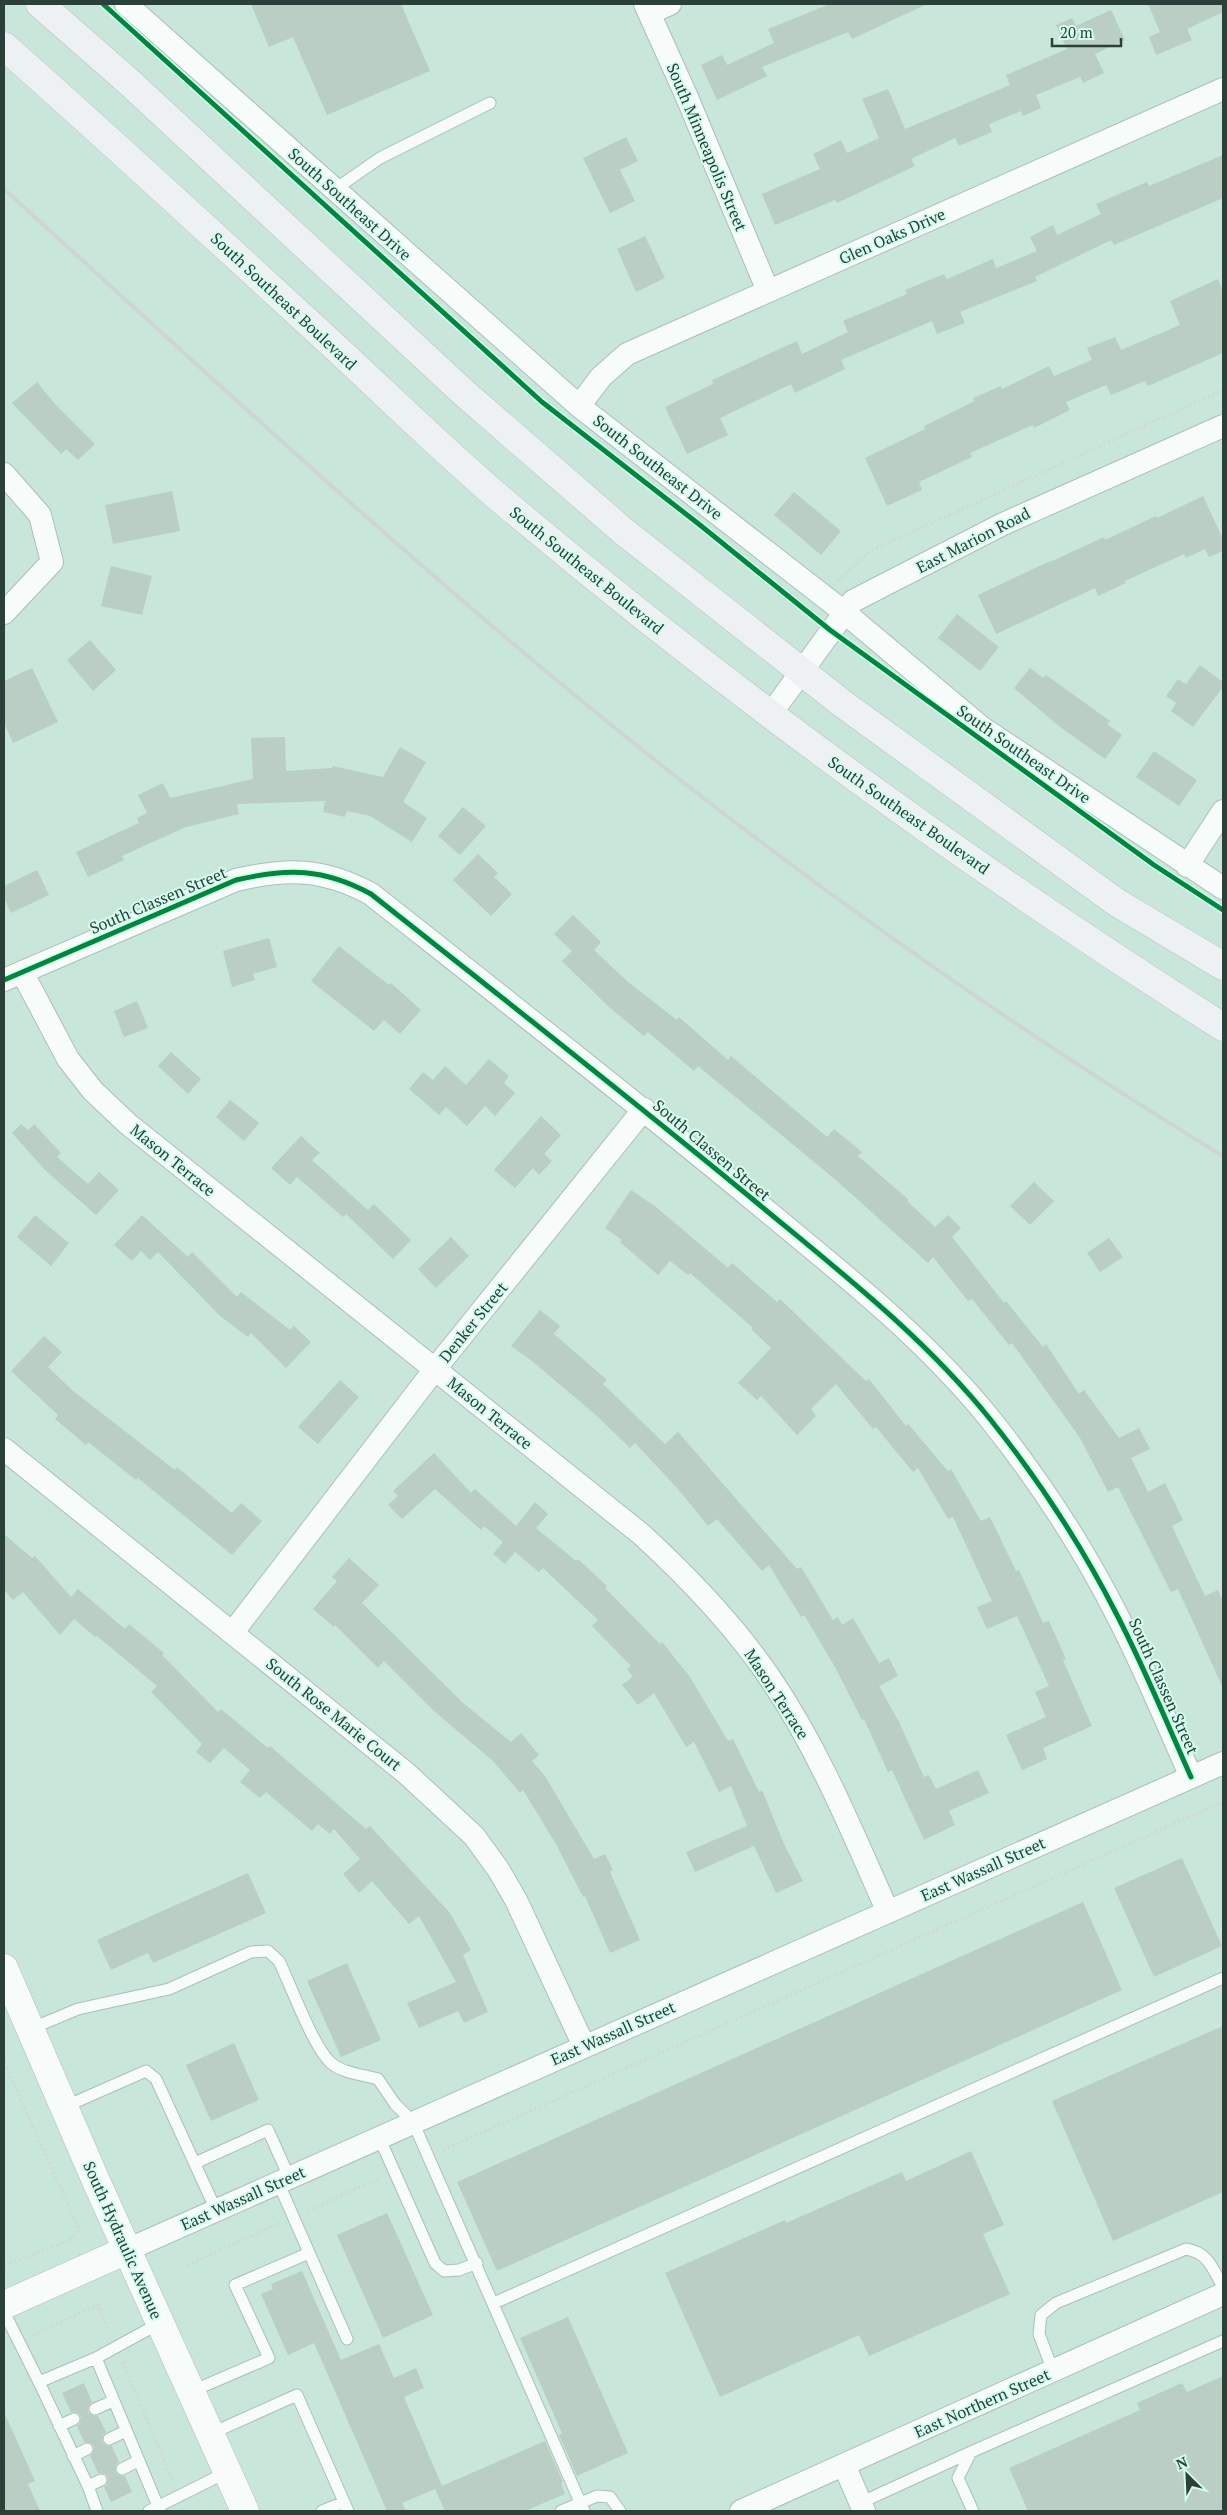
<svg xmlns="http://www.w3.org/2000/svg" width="1227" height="2515" font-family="'PT Serif',serif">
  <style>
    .building { fill: #bacec3 }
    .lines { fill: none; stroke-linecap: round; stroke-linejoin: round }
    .service-casing { stroke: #a9c0b7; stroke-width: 13 }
    .minor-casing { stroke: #a9c0b7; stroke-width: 24 }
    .tertiary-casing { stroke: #a9c0b7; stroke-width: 29 }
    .primary-casing { stroke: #b6c5bf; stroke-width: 29 }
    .path { stroke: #d0d9d6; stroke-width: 3; stroke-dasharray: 2.5 2.5; stroke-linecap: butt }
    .service { stroke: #f7fbfa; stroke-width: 11 }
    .minor { stroke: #f7fbfa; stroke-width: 22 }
    .tertiary { stroke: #f7fbfa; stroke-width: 28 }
    .primary { stroke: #eef1f4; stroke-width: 28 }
    .rail { stroke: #cdd6d2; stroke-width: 4 }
    .cycleway-casing { stroke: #d3fdec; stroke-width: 8 }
    .cycleway { stroke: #00873e; stroke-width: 5 }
    .labels { text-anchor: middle; stroke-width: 4; stroke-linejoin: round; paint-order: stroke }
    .street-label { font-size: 16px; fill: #2b4038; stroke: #d3fdec }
  </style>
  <rect width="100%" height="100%" fill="#c9e6db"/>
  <path class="building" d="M 251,4 L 401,4 L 430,71 L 327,115 L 293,37 L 269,47 Z
    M 830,4 L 927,4 L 852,39 L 848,32 L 762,67 L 767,76 L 717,100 L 701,65 L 722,55 L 727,65 L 774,43 L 768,29 Z
    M 1148,4 L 1223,4 L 1223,12 L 1187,29 L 1192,40 L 1156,55 L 1149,37 L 1160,32 Z
    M 1111,10 L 1125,40 L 1095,54 L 1104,73 L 1083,83 L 1080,77 L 1036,95 L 1041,108 L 1023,116 L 1021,111 L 989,124 L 992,132 L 959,146 L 955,138 L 911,159 L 915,166 L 837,203 L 835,200 L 775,225 L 762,194 L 820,169 L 813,154 L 841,140 L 847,153 L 879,138 L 862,99 L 888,89 L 905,129 L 1010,85 L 1006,75 L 1067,49 L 1056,25 L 1072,18 L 1076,26 Z
    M 626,137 L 638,161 L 620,170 L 635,201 L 610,213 L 583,158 Z
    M 1223,155 L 1223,198 L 1114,245 L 1111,240 L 1035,277 L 1037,281 L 960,312 L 965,323 L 937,334 L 932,321 L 841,360 L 845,369 L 795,393 L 791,384 L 720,418 L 728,435 L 687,454 L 665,407 L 713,384 L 712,380 L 797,341 L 802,354 L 848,332 L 843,321 L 907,294 L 905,290 L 944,274 L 947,279 L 993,259 L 996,268 L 1037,251 L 1030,237 L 1053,225 L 1057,235 L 1101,214 L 1096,204 L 1147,182 L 1149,186 Z
    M 645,236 L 665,278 L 636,292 L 617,249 Z
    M 1218,279 L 1223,292 L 1223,353 L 1148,386 L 1145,381 L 1111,395 L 1106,385 L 1066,402 L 1070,410 L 1034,428 L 1033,425 L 970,453 L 972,457 L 919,482 L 922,490 L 887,506 L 865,458 L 925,429 L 924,426 L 975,401 L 973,398 L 1001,386 L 1002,389 L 1049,366 L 1054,376 L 1092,360 L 1087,348 L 1115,337 L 1121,350 L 1180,325 L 1170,301 Z
    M 37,382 L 56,405 L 95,444 L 78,460 L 66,449 L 61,454 L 12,403 Z
    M 172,491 L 180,531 L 113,544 L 105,505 Z
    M 794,492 L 841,531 L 821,555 L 774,515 Z
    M 1203,496 L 1223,539 L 1223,551 L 1209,557 L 1205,549 L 1186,558 L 1184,554 L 1125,581 L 1126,583 L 1098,596 L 1095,588 L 996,634 L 978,595 L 1050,561 L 1050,562 L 1104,537 L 1105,540 L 1156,516 L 1157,518 Z
    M 111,566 L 152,576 L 142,615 L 101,606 Z
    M 957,614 L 999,647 L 980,671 L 938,638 Z
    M 90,640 L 116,670 L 93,691 L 67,660 Z
    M 1200,665 L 1223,682 L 1223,687 L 1193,727 L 1171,711 L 1176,703 L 1166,696 L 1178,679 L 1186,684 Z
    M 32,668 L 58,722 L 13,743 L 4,723 L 4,681 Z
    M 1030,668 L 1043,678 L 1046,675 L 1110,721 L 1107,724 L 1122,735 L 1105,759 L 1060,727 L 1014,688 Z
    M 285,737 L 286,771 L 332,768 L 333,766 L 383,777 L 400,747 L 426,762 L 403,802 L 427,818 L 412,842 L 370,816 L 347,811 L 345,817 L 323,812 L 325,801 L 237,804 L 239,814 L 186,827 L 122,856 L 124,860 L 88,877 L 76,852 L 139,823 L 137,818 L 147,813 L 138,795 L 163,783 L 170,798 L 253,779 L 251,738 Z
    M 1154,751 L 1197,780 L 1179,806 L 1136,777 Z
    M 463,807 L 486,826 L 460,855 L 438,836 Z
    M 478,854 L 498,873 L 494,877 L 512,894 L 491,916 L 453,880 Z
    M 37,870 L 49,895 L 11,913 L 4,898 L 4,886 Z
    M 573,915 L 601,942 L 594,950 L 628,982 L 677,1020 L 679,1017 L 728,1060 L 731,1056 L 827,1137 L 834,1129 L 862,1152 L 858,1156 L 909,1200 L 907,1201 L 935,1227 L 948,1215 L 961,1228 L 952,1237 L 1004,1303 L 1006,1301 L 1043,1347 L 1046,1344 L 1079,1394 L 1084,1390 L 1119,1438 L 1139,1428 L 1150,1449 L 1131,1458 L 1148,1492 L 1165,1483 L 1183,1520 L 1172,1526 L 1205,1596 L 1218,1590 L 1223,1602 L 1223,1688 L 1178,1589 L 1171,1592 L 1118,1487 L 1108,1492 L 1080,1438 L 1012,1343 L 1009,1345 L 972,1299 L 968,1301 L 933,1257 L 928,1263 L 837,1181 L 698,1066 L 694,1071 L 648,1032 L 644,1036 L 609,1007 L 562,961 L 572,951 L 554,934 Z
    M 269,938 L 277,967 L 253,974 L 255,980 L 232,987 L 223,951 Z
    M 339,946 L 389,985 L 391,983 L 421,1010 L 400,1034 L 384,1020 L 374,1031 L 311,981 Z
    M 137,1001 L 148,1028 L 124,1037 L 114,1011 Z
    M 171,1052 L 201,1079 L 188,1094 L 158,1066 Z
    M 489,1059 L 509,1076 L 504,1083 L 515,1093 L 495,1116 L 485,1106 L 467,1126 L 446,1107 L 439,1115 L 409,1089 L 423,1072 L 433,1080 L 445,1066 L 466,1085 Z
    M 230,1100 L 259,1123 L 244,1141 L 216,1117 Z
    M 541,1116 L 561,1135 L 544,1154 L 552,1161 L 539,1175 L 533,1168 L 515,1188 L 494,1170 Z
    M 21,1124 L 28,1130 L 34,1124 L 61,1153 L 57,1157 L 88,1184 L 99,1172 L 119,1190 L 96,1215 L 45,1170 L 12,1133 Z
    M 301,1136 L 320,1153 L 312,1160 L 368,1210 L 374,1204 L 411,1240 L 393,1259 L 346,1214 L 343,1217 L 297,1177 L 290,1185 L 271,1168 Z
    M 1034,1182 L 1054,1201 L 1030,1225 L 1010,1206 Z
    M 631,1190 L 656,1207 L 728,1268 L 732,1263 L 777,1302 L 780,1299 L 866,1381 L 869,1379 L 906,1426 L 908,1424 L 948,1471 L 951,1469 L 981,1521 L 990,1517 L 1016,1571 L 1019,1570 L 1043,1623 L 1049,1621 L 1066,1659 L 1063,1660 L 1092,1726 L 1043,1748 L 1047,1759 L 1022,1770 L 1006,1735 L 1046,1717 L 1035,1692 L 1049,1686 L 1017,1616 L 987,1629 L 977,1607 L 992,1601 L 953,1517 L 948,1519 L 918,1468 L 913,1472 L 876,1427 L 873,1429 L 836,1384 L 811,1409 L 816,1416 L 797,1435 L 761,1396 L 757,1400 L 738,1383 L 771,1348 L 751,1329 L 753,1328 L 690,1273 L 688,1275 L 670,1261 L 658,1275 L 620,1242 L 622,1240 L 605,1228 Z
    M 35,1215 L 69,1243 L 51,1266 L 17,1237 Z
    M 142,1215 L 188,1257 L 192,1252 L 237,1297 L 241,1292 L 290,1330 L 294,1326 L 311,1342 L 286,1368 L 251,1333 L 248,1337 L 220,1316 L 158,1252 L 150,1260 L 141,1251 L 132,1261 L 114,1245 Z
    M 451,1237 L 469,1256 L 436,1288 L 418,1269 Z
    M 1109,1238 L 1123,1257 L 1100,1272 L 1087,1253 Z
    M 540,1310 L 560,1326 L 554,1334 L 607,1380 L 603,1384 L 665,1444 L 678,1432 L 797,1569 L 801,1567 L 833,1620 L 838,1617 L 842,1625 L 853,1618 L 879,1663 L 889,1658 L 898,1676 L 879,1686 L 899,1722 L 924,1777 L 929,1775 L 936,1789 L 978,1770 L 989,1793 L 949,1811 L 955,1825 L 924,1840 L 892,1770 L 888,1772 L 864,1719 L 862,1720 L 835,1667 L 804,1615 L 801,1617 L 769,1565 L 762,1571 L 717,1519 L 708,1526 L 678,1489 L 635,1443 L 630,1448 L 597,1416 L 532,1361 L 511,1346 Z
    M 44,1336 L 62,1352 L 48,1367 L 72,1390 L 175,1470 L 177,1467 L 232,1513 L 241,1503 L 262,1521 L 232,1555 L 138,1478 L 136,1480 L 88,1442 L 86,1445 L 55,1419 L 58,1415 L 11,1371 Z
    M 340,1380 L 359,1397 L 318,1444 L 298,1427 Z
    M 434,1453 L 471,1493 L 475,1489 L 516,1526 L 535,1502 L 548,1514 L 536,1528 L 576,1561 L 578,1559 L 607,1586 L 605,1588 L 660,1644 L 662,1642 L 690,1677 L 728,1741 L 733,1739 L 759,1792 L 762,1790 L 784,1844 L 803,1881 L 776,1893 L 754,1846 L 695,1872 L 686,1852 L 747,1826 L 731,1786 L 719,1792 L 694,1742 L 686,1747 L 654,1693 L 638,1705 L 622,1685 L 633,1677 L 627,1669 L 631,1666 L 592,1626 L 598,1620 L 543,1568 L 539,1572 L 515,1552 L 505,1564 L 493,1554 L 503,1542 L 484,1526 L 481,1530 L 435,1489 L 402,1519 L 388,1505 L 398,1496 L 393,1491 Z
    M 4,1534 L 32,1558 L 35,1556 L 71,1597 L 78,1589 L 125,1629 L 129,1624 L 164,1653 L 162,1655 L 218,1712 L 221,1709 L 268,1748 L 270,1746 L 366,1829 L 370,1826 L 450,1913 L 471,1950 L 463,1955 L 488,2012 L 464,2023 L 458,2011 L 419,2028 L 407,2003 L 456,1982 L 419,1916 L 409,1924 L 372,1881 L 359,1893 L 343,1874 L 360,1859 L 334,1829 L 330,1834 L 318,1824 L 312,1831 L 266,1792 L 260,1798 L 240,1782 L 250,1770 L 224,1748 L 210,1763 L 196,1752 L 202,1744 L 151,1692 L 157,1686 L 97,1636 L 95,1637 L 74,1619 L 60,1635 L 23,1592 L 13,1600 L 4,1590 Z
    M 349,1558 L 379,1585 L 362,1603 L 463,1703 L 511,1742 L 521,1733 L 539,1755 L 532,1761 L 545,1776 L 594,1859 L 605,1854 L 613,1870 L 610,1872 L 640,1940 L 610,1953 L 585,1896 L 583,1897 L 556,1844 L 523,1790 L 520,1793 L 493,1761 L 434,1711 L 384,1661 L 378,1668 L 335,1625 L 334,1627 L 313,1609 L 337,1581 L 332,1577 Z
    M 1182,1858 L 1222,1946 L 1154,1977 L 1114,1888 Z
    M 248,1873 L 266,1913 L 153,1963 L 148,1953 L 111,1970 L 97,1940 Z
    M 1083,1902 L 1122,1990 L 497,2271 L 457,2182 Z
    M 347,1963 L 381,2040 L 341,2057 L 307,1981 Z
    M 1223,2026 L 1223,2192 L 1113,2241 L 1052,2101 Z
    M 234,2043 L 259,2100 L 211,2121 L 186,2065 Z
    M 971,2151 L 1004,2225 L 983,2234 L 1010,2294 L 869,2356 L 859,2335 L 720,2397 L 665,2273 L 785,2220 L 786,2223 L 902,2172 L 906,2181 Z
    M 387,2213 L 433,2315 L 383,2338 L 337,2235 Z
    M 302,2271 L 341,2360 L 379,2344 L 394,2378 L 416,2368 L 424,2388 L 404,2397 L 442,2486 L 402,2503 L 406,2511 L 387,2511 L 314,2343 L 288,2355 L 261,2294 L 273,2289 L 271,2284 Z
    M 568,2317 L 628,2453 L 577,2476 L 559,2435 L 562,2433 L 520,2338 Z
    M 1223,2376 L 1223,2511 L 1028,2511 L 1009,2468 L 1140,2410 L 1137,2403 L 1182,2383 L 1187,2392 Z
    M 84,2383 L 92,2402 L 88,2408 L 88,2412 L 94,2416 L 98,2416 L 106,2432 L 103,2435 L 102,2442 L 105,2445 L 112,2446 L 119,2462 L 116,2465 L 115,2472 L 118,2475 L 125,2476 L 132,2492 L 111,2502 L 104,2487 L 107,2484 L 108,2477 L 105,2474 L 98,2473 L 90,2456 L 93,2453 L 94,2446 L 91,2443 L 84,2442 L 77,2426 L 80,2423 L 81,2416 L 78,2413 L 71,2412 L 62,2393 Z
    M 4,2412 L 35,2481 L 28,2484 L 40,2511 L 4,2511 Z
    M 545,2441 L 563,2482 L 561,2483 L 565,2494 L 525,2511 L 445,2511 L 435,2489 Z"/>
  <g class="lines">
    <defs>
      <path id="service" d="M 334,190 L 380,158 L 490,103
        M 30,2029 L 78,2009 L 169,1989 L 251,1952 L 268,1951 L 279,1961 C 291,1986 313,2046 330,2062 C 341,2073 364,2075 378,2079 L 395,2104 L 413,2122 L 584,2511
        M 64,2107 L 146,2071 L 156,2079 L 216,2210
        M 379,2137 L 435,2263 L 444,2271 L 459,2270 L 477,2263
        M 195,2163 L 268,2130 L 289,2177
        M 278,2182 L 347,2339
        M 494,2303 L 1223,1978
        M 4,2312 L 39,2382 L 96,2358
        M 1053,2371 L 1039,2334 L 1041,2315 L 1056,2303 L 1186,2249 C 1209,2253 1212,2268 1223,2287
        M 39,2382 L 88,2486 L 97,2511
        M 190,2392 L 269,2358 L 235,2285 L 309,2253
        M 95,2409 L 113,2401
        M 59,2426 L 74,2419
        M 210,2434 L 297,2395 L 348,2511
        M 109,2439 L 126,2431
        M 73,2456 L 87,2449
        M 122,2469 L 138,2461
        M 88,2486 L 101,2480
        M 860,2503 L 971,2452
        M 149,2511 L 227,2472
        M 160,2511 L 96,2358 L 160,2323
        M 322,2511 L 344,2502
        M 561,2511 L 597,2496 L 610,2497 L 620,2511
        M 973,2511 L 958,2478 L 971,2452 L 1223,2341"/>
      <path id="minor" d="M 126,4 L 579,406 L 844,612 L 981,727 L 1223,888
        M 645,4 L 686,95 L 768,291
        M 649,13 L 670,4
        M 579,406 L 601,377 L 627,354 L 1223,89
        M 4,474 L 40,515 L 52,562 L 4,613
        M 770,715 L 853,601 L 1003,524 L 1223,426
        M 1187,866 L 1223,811
        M 22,972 L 68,1059 L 93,1091 L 128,1124 L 641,1534 C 689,1578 736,1627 772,1681 C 820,1752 853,1834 888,1912
        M 4,980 L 236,880 C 288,868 323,868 371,894 C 500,996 629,1097 756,1202 C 838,1270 922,1335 990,1419 C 1038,1479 1082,1546 1117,1615 C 1144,1667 1167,1723 1191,1777
        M 4,1449 L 406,1773 L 474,1836 L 498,1869 L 516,1900 L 584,2046
        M 233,1632 L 435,1369 L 644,1109
        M 127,2250 L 1223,1763
        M 844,2465 L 864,2511
        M 741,2511 L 1223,2294"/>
      <path id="tertiary" d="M 4,1968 L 96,2181 L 245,2511
        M 4,2305 L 127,2250"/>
      <path id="primary" d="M 40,4 L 129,82 L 463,392 L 623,531 L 843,704 L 1116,902 L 1223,966
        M 4,46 C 116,145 226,247 336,348 C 390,398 443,450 499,498 C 728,691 970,867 1223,1027"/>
    </defs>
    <use href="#service" class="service-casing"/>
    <use href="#minor" class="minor-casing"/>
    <use href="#tertiary" class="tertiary-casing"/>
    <use href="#primary" class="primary-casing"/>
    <path class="path" d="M 838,581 L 870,551 L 1223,390
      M 4,2062 L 79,2229 L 69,2241 L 4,2265
      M 443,2150 L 1223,1802
      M 308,2211 L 380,2178
      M 187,2265 L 280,2223
      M 33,2335 L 98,2305 L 109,2331
      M 122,2362 L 173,2481"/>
    <use href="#service" class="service"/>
    <use href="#minor" class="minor"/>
    <use href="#tertiary" class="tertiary"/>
    <use href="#primary" class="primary"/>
    <path class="rail" d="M 4,189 C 222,387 438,589 670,772 C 847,911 1031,1039 1223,1156"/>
    <defs>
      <path id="cycleway" d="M 103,4 L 542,402 L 700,525 L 830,630 L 1154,865 L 1223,910
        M 4,980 L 236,880 C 288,868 323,868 371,894 C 500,996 629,1097 756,1202 C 838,1270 922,1335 990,1419 C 1038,1479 1082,1546 1117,1615 C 1144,1667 1167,1723 1191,1777"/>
    </defs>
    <use href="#cycleway" class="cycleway-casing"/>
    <use href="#cycleway" class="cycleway"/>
  </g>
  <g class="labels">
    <g class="street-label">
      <text transform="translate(707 147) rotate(67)" y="6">South Minneapolis Street</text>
      <text transform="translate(350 204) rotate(42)" y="6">South Southeast Drive</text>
      <text transform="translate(892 236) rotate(-24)" y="6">Glen Oaks Drive</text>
      <text transform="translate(284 301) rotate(43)" y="6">South Southeast Boulevard</text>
      <text transform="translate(658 467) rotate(38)" y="6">South Southeast Drive</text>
      <text transform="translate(973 540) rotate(-27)" y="6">East Marion Road</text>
      <text transform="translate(587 570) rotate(39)" y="6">South Southeast Boulevard</text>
      <text transform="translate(1024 754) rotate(35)" y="6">South Southeast Drive</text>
      <text transform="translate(909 815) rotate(35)" y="6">South Southeast Boulevard</text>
      <text transform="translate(158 900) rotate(-23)" y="6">South Classen Street</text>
      <text transform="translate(712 1150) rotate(40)" y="6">South Classen Street</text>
      <text transform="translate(173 1160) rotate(39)" y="6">Mason Terrace</text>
      <text transform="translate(473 1322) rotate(-51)" y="6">Denker Street</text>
      <text transform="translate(490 1413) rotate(39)" y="6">Mason Terrace</text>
      <text transform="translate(1164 1686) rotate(66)" y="6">South Classen Street</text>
      <text transform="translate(777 1694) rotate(57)" y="6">Mason Terrace</text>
      <text transform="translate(334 1714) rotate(39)" y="6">South Rose Marie Court</text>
      <text transform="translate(983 1869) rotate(-24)" y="6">East Wassall Street</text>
      <text transform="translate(613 2033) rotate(-24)" y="6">East Wassall Street</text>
      <text transform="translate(243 2198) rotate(-24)" y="6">East Wassall Street</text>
      <text transform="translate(123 2240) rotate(66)" y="6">South Hydraulic Avenue</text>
      <text transform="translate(982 2403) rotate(-24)" y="6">East Northern Street</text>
    </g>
  </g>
  <rect width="1227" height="2515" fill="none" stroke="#2b4038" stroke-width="10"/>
  <g transform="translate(1187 2475) rotate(336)" stroke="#d3fdec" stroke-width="4" paint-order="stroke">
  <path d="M0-4L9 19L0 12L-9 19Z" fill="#2b4038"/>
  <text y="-8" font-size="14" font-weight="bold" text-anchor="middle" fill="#2b4038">N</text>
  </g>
  <path d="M1052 38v8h69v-8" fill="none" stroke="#2b4038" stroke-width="2.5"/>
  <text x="1060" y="38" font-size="15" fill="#2b4038" stroke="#d3fdec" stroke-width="4" paint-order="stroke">20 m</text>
</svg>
